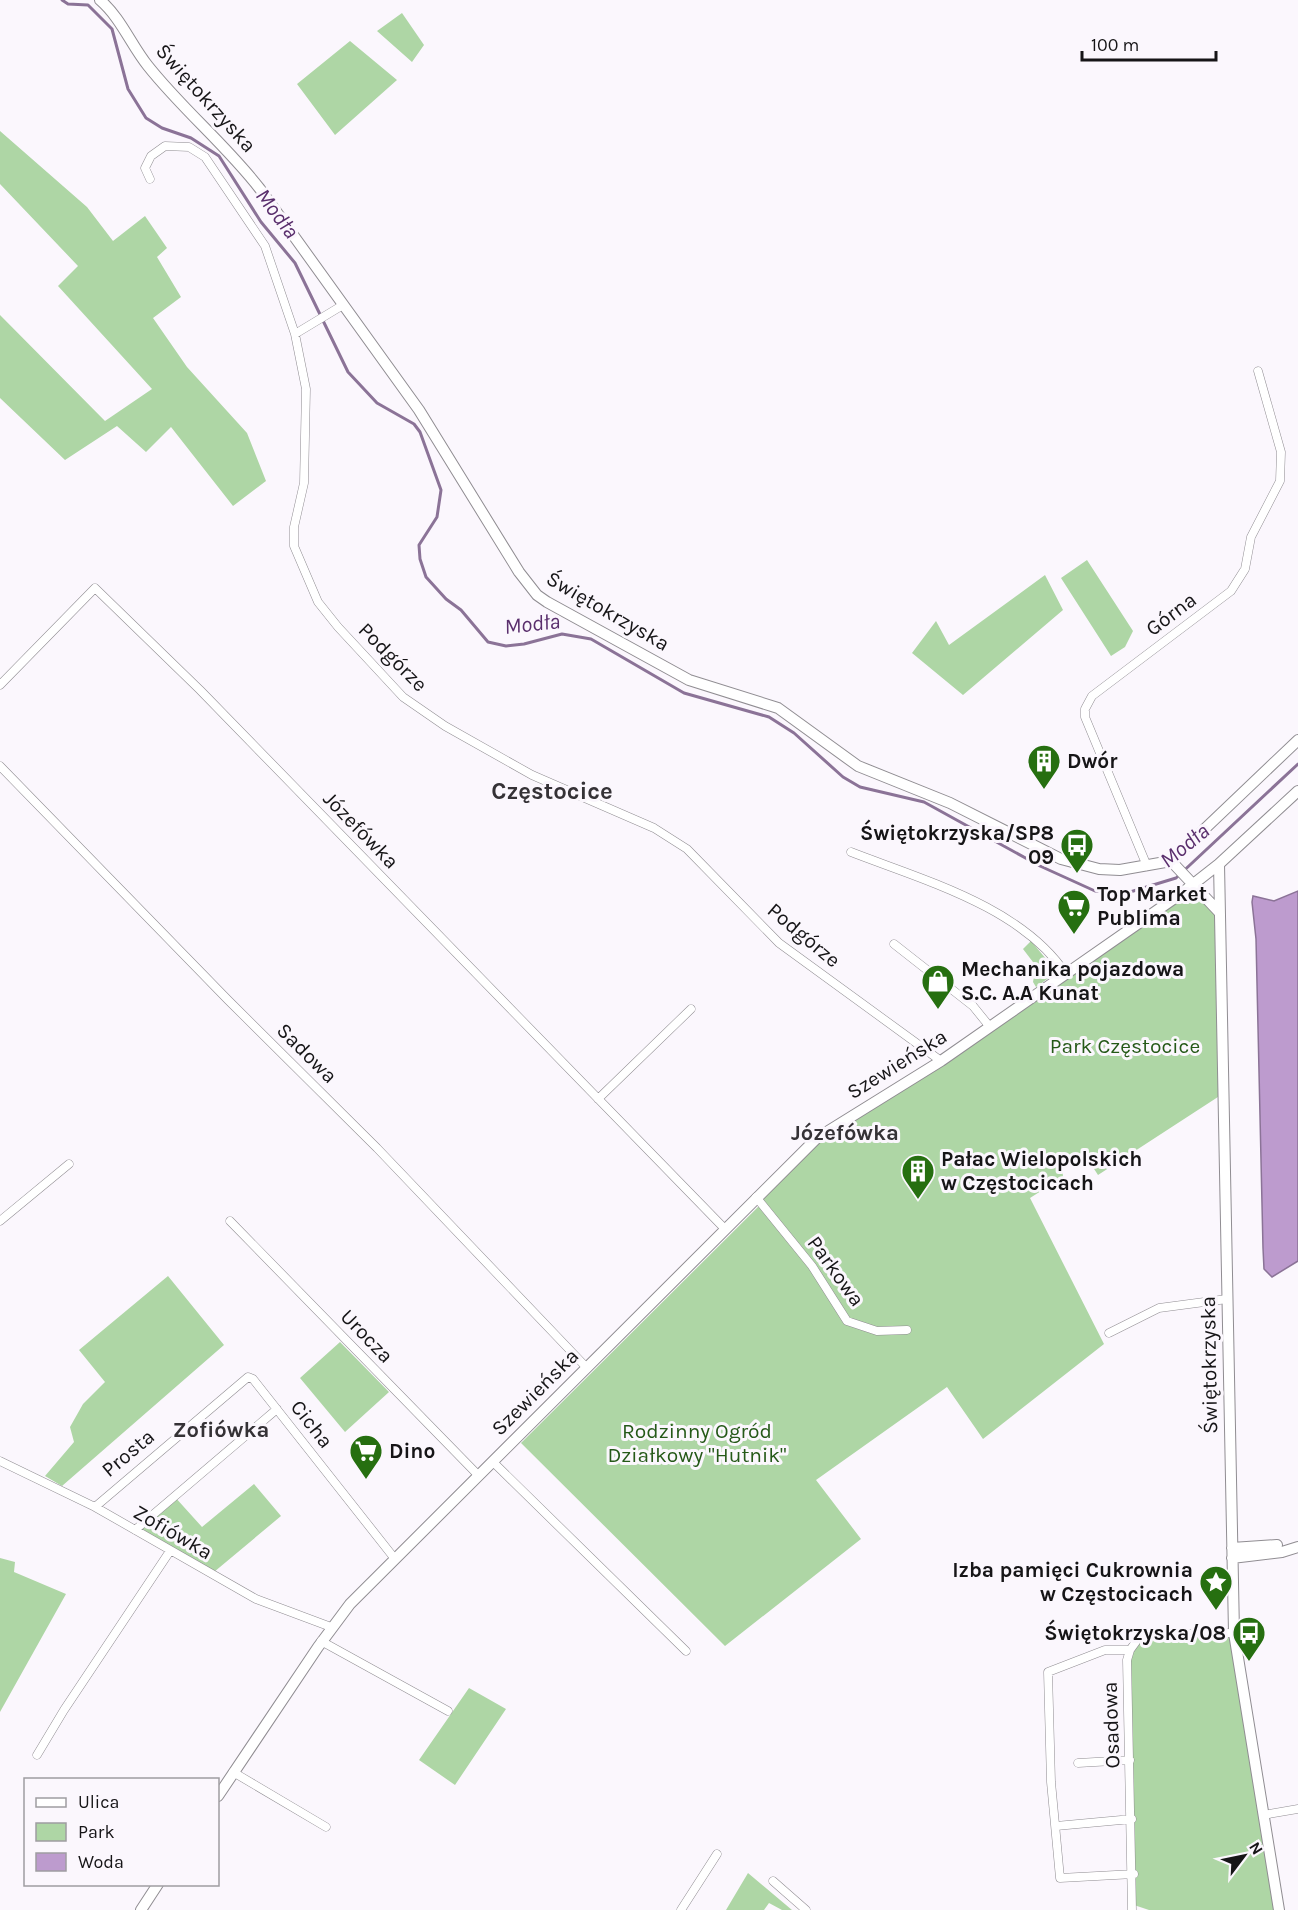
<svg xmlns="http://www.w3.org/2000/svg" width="1298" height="1910" font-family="Karla,sans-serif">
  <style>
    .green { fill: #aed6a5 }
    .water { fill: #bd9bce; stroke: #8b7397; stroke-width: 1.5 }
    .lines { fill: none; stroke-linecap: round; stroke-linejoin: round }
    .stream { stroke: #8b7397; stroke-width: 3 }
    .street-casing { stroke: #908d92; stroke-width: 9 }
    .secondary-casing { stroke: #908d92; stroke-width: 12 }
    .street { stroke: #fff; stroke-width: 8 }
    .secondary { stroke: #fff; stroke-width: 10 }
    .labels { text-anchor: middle; stroke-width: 6; stroke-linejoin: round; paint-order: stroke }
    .street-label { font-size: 21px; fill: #161517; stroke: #fbf7fd }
    .poi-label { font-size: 21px; font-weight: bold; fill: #161517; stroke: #fbf7fd; text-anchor: start }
    .park-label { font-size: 21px; fill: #255918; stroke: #fbf7fd }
    .water-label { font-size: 22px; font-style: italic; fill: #5a2f6d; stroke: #fbf7fd }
    .neighbourhood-label { font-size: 22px; font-weight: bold; fill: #353236; stroke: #fbf7fd }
    .quarter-label { font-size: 24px; font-weight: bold; fill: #353236; stroke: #fbf7fd }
  </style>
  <rect width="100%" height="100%" fill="#fbf7fd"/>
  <path class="green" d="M 402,13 L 424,45 L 412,62 L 377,31 Z
    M 350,41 L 397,80 L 335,135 L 297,84 Z
    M 0,131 L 87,207 L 113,241 L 145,216 L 167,248 L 157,257 L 181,297 L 153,318 L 187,367 L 247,433 L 266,481 L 233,506 L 171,427 L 146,452 L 117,426 L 65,460 L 0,398 L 0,315 L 105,421 L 152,389 L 58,286 L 78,266 L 0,184 Z
    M 1087,560 L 1133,631 L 1125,647 L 1111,656 L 1061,578 Z
    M 1045,575 L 1063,610 L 963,695 L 912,653 L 936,621 L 949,645 Z
    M 1195,884 L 1219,912 L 1221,1095 L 1098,1175 L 1083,1152 L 1062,1164 L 1063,1177 L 1030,1198 L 1104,1344 L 983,1439 L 947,1387 L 816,1480 L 861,1539 L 725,1646 L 521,1443 L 759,1206 L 808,1266 L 847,1325 L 812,1266 L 756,1197 L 817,1138 L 941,1061 Z
    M 1031,941 L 1057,972 L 1036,987 L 1033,982 L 1036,966 L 1023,949 Z
    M 168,1276 L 224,1345 L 62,1486 L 45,1476 L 74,1442 L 70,1427 L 83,1404 L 105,1382 L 79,1350 Z
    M 340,1342 L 389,1392 L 345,1432 L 300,1378 Z
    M 254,1484 L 281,1516 L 214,1572 L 140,1530 L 174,1496 L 202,1527 Z
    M 0,1558 L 15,1562 L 14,1572 L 66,1594 L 0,1712 Z
    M 1234,1633 L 1279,1910 L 1149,1910 L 1134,1905 L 1127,1660 L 1138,1639 L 1146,1634 Z
    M 469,1688 L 506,1709 L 455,1785 L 419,1760 Z
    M 748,1873 L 792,1910 L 782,1910 L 769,1903 L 764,1910 L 726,1910 Z"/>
  <path class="water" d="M 1298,891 L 1298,1261 L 1272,1277 L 1264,1269 L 1263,1248 L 1256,939 L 1252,902 L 1253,896 L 1274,901 Z"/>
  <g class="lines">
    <path class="stream" d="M 62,0 L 68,4 L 88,5 L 112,29 L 128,89 L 146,118 L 162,128 L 191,138 L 219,156 L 261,222 L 295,263 L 348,372 L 377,403 L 414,424 L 420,432 L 441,490 L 437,517 L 419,545 L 420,559 L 426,577 L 446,599 L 461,610 L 488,642 L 506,646 L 524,644 L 562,634 L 591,639 L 684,693 L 769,717 L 794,733 L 843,777 L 860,787 L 924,802 L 1040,866 L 1095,891 L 1130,892 L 1176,878 L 1298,764"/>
    <defs>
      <path id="street" d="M 150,179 L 145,168 L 151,156 L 165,146 L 189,147 L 205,157 L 265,246 L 295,334 L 306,389 L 304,483 L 294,527 L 294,546 L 318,602 L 338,627 L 403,697 L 445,726 L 532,775 L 654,828 L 687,849 L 779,943 L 941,1061
        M 295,334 L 343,305
        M 0,685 L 95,588 L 200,690 L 725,1229
        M 0,766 L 228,1000 L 377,1148 L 587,1368
        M 851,852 C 923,880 1022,907 1066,974
        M 1147,866 L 1085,717 L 1085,709 L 1092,696 L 1231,591 L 1245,569 L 1251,537 L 1280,481 L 1281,452 L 1258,371
        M 894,944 L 973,1006 L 990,1027
        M 598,1099 L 691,1009
        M 756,1197 L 812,1266 L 847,1321 L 877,1331 L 907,1330
        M 0,1221 L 69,1164
        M 230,1221 L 479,1476
        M 1109,1333 L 1159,1308 L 1227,1299
        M 0,1461 L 95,1507 L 256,1599 L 331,1627
        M 493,1462 L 686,1651
        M 95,1507 L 248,1377 L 253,1379 L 395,1559
        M 135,1530 L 277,1409
        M 321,1641 L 448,1711
        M 1130,1650 L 1105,1650 L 1048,1672 L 1051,1782 L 1060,1878 L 1134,1874
        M 37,1755 L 64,1710 L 170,1551
        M 1078,1763 L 1130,1760
        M 233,1772 L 326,1827
        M 1263,1815 L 1298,1809
        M 1056,1826 L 1132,1819
        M 773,1881 L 806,1910
        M 681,1910 L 717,1854
        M 1132,1910 L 1127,1660 L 1130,1650 L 1138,1639 L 1146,1634 L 1234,1633"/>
      <path id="secondary" d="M 100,0 C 121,18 131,45 148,66 C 183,110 226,145 260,189 L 419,410 L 519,572 L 537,595 L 547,602 L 689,680 L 778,708 L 858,766 L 950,803 L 1061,859 L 1099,869 L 1120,870 L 1171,861
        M 1171,861 L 1298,740
        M 1171,861 L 1219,912
        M 1219,864 L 1234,1633 L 1279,1910
        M 1232,1548 L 1277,1545
        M 1232,1558 L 1282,1552 L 1298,1547
        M 218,1796 L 318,1647 L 350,1604 L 817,1138 L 941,1061 L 1182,893 L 1219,864 L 1298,791
        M 141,1910 L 158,1884"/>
    </defs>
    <use href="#street" class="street-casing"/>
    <use href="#secondary" class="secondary-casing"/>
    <use href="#street" class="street"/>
    <use href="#secondary" class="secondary"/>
  </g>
  <defs>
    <symbol id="building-pin" viewBox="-11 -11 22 30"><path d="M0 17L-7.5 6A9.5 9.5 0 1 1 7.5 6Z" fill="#266f10" stroke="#fbf7fd"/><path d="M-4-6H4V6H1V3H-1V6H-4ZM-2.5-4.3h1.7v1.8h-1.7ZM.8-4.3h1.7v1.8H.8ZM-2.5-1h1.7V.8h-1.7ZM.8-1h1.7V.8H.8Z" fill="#fff"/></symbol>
    <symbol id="bus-pin" viewBox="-11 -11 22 30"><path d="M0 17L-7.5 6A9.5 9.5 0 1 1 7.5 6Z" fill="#266f10" stroke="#fbf7fd"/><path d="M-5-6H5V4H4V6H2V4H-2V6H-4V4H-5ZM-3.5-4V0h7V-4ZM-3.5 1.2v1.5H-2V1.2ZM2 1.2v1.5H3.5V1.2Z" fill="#fff"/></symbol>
    <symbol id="supermarket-pin" viewBox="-11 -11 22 30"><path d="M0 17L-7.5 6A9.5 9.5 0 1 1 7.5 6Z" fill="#266f10" stroke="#fbf7fd"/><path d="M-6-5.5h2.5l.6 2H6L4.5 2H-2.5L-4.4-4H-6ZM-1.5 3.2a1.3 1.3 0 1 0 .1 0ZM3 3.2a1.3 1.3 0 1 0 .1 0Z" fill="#fff"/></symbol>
    <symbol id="shop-pin" viewBox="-11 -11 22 30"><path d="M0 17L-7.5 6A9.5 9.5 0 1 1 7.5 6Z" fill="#266f10" stroke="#fbf7fd"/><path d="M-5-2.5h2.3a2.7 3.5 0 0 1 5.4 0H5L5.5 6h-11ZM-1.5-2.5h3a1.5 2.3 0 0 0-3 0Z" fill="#fff"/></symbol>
    <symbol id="sight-pin" viewBox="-11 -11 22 30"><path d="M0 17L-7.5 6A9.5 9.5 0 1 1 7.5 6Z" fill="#266f10" stroke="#fbf7fd"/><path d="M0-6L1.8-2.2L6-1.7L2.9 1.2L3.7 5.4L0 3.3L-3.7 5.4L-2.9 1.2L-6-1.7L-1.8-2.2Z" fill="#fff"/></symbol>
  </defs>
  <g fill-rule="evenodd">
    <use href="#building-pin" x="1025" y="742" width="38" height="52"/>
    <use href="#bus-pin" x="1058" y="826" width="38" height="52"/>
    <use href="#supermarket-pin" x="1055" y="887" width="38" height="52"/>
    <use href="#shop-pin" x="919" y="962" width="38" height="52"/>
    <use href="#building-pin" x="899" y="1152" width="38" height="52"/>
    <use href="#supermarket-pin" x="347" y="1432" width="38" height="52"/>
    <use href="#sight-pin" x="1197" y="1563" width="38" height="52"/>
    <use href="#bus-pin" x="1230" y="1614" width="38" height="52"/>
  </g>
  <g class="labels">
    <g class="street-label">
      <text transform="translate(206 98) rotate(48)" y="7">Świętokrzyska</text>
      <text transform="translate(608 611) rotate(30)" y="7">Świętokrzyska</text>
      <text transform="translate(1171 614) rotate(-37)" y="7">Górna</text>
      <text transform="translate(393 657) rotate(45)" y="7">Podgórze</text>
      <text transform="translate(361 830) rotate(46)" y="7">Józefówka</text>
      <text transform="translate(804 935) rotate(40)" y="7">Podgórze</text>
      <text transform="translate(307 1053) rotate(45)" y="7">Sadowa</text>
      <text transform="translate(897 1064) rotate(-32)" y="7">Szewieńska</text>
      <text transform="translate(836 1271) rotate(54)" y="7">Parkowa</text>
      <text transform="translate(367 1336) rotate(46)" y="7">Urocza</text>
      <text transform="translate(1209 1365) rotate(-91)" y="7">Świętokrzyska</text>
      <text transform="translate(535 1392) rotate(-45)" y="7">Szewieńska</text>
      <text transform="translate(312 1424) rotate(52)" y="7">Cicha</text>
      <text transform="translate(128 1453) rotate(-40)" y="7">Prosta</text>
      <text transform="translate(173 1532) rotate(30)" y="7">Zofiówka</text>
      <text transform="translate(1111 1725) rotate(-92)" y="7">Osadowa</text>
    </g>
    <g class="poi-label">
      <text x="1067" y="768">Dwór</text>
      <text x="1054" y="840" text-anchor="end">Świętokrzyska/SP8<tspan x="1054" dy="24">09</tspan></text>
      <text x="1097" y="901">Top Market<tspan x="1097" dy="24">Publima</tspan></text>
      <text x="961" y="976">Mechanika pojazdowa<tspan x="961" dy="24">S.C. A.A Kunat</tspan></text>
      <text x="941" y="1166">Pałac Wielopolskich<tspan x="941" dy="24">w Częstocicach</tspan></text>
      <text x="389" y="1458">Dino</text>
      <text x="1193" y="1577" text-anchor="end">Izba pamięci Cukrownia<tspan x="1193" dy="24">w Częstocicach</tspan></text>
      <text x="1226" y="1640" text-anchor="end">Świętokrzyska/08</text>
    </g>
    <g class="park-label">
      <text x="1125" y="1053">Park Częstocice</text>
      <text x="697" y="1438">Rodzinny Ogród<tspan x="697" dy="24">Działkowy "Hutnik"</tspan></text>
    </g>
    <g class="water-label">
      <text transform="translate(278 213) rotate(53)" y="8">Modła</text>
      <text transform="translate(532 623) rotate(-6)" y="8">Modła</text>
      <text transform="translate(1184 845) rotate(-39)" y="8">Modła</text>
    </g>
    <g class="neighbourhood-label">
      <text x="845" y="1140">Józefówka</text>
      <text x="221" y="1437">Zofiówka</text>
    </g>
    <g class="quarter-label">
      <text x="552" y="799">Częstocice</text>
    </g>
  </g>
  <rect x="24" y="1778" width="195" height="108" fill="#fbf7fd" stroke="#9f9da1" stroke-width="1.5"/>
  <rect x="36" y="1798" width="30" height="9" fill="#ffffff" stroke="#9f9da1" stroke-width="1.5"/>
  <text x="78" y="1808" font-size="18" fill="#161517">Ulica</text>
  <rect x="36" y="1823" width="30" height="18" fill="#aed6a5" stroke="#9f9da1" stroke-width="1.5"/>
  <text x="78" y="1838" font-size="18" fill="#161517">Park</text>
  <rect x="36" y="1853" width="30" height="18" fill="#bd9bce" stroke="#9f9da1" stroke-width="1.5"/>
  <text x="78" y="1868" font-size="18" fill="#161517">Woda</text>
  <g transform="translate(1244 1856) rotate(58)" stroke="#fbf7fd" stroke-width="4.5" paint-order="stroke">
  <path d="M0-4.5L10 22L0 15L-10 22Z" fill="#161517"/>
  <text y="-9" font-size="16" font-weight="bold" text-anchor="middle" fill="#161517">N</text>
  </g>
  <path d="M1082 51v9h134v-9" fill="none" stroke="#161517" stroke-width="3"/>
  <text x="1091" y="51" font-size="18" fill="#161517" stroke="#fbf7fd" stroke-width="4.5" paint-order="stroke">100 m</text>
</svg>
